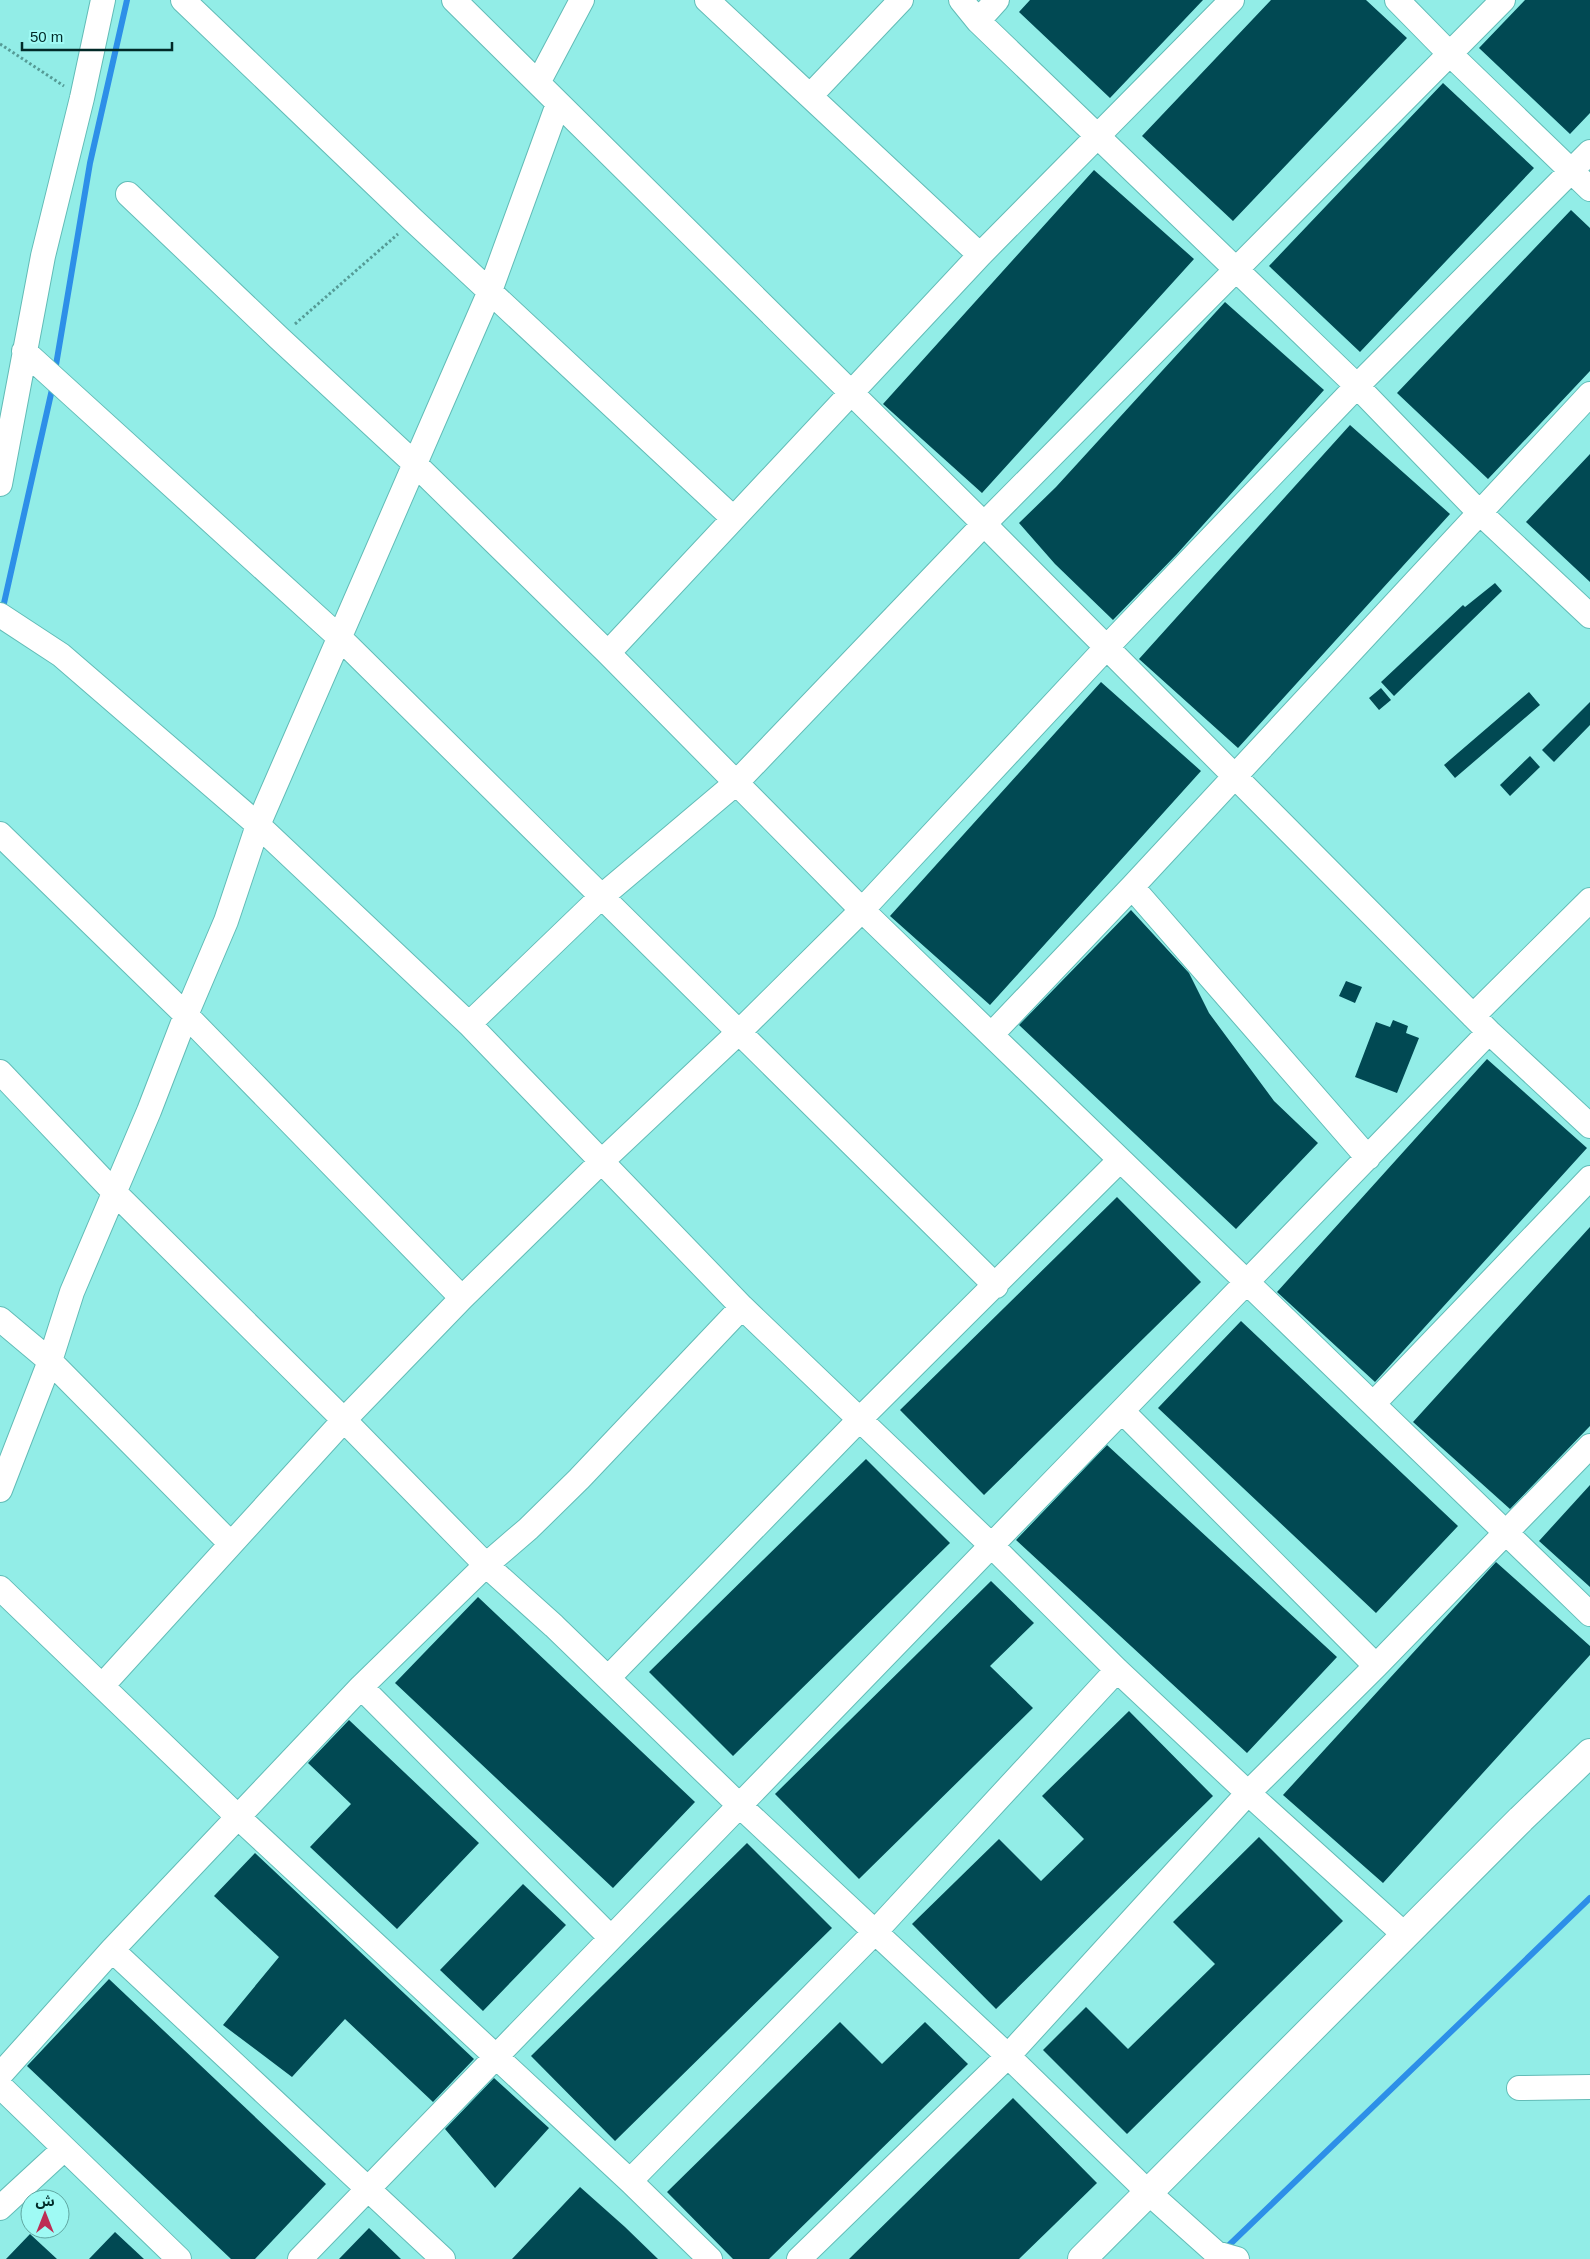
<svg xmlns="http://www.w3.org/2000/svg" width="1590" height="2259" font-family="Helvetica,'Noto Sans Arabic',sans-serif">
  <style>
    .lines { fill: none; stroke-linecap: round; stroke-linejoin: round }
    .stream { stroke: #2d8fe8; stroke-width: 6 }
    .building { fill: #014953 }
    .minor-casing { stroke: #62bcb7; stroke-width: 26 }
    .major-casing { stroke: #62bcb7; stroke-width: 30 }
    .path { stroke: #559b96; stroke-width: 3; stroke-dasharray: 2.5 2.5; stroke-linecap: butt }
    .minor { stroke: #fff; stroke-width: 24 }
    .major { stroke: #fff; stroke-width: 28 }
  </style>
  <rect width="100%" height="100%" fill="#92ede7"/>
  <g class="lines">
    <path class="stream" d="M 55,371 L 90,163 L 127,0
      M 2,612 L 53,385
      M 1225,2249 L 1590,1898"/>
  </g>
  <path class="building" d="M 1030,0 L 1203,0 L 1110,98 L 1019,12 Z
    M 1271,0 L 1366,0 L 1407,38 L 1233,221 L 1142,136 Z
    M 1525,0 L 1590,0 L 1590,113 L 1570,134 L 1479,48 Z
    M 1443,83 L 1534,168 L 1360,352 L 1269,266 Z
    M 1094,170 L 1194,259 L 982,493 L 883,404 Z
    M 1571,210 L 1590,228 L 1590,371 L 1488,479 L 1397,393 Z
    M 1225,302 L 1324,390 L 1177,554 L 1113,620 L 1055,564 L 1019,523 L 1056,487 Z
    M 1350,425 L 1450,514 L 1238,748 L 1139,659 Z
    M 1590,454 L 1590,582 L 1526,522 Z
    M 1495,583 L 1502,591 L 1394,696 L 1381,682 L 1463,605 L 1465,607 Z
    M 1101,682 L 1201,771 L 990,1005 L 890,916 Z
    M 1381,688 L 1391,700 L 1379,710 L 1369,698 Z
    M 1529,692 L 1540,705 L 1455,778 L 1444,765 Z
    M 1590,702 L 1590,725 L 1554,762 L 1542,750 Z
    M 1530,756 L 1540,767 L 1510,796 L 1500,785 Z
    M 1131,910 L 1189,973 L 1209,1013 L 1274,1101 L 1318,1143 L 1236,1229 L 1019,1025 Z
    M 1346,981 L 1362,987 L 1355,1003 L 1339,996 Z
    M 1393,1020 L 1408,1026 L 1406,1033 L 1419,1038 L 1397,1093 L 1355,1077 L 1376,1022 L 1390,1027 Z
    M 1487,1059 L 1587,1148 L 1375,1382 L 1277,1292 Z
    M 1117,1197 L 1201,1282 L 984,1495 L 900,1410 Z
    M 1590,1227 L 1590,1426 L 1510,1509 L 1413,1422 Z
    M 1241,1321 L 1458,1526 L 1376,1613 L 1158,1408 Z
    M 1107,1445 L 1337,1657 L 1247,1753 L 1016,1540 Z
    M 866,1459 L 950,1543 L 733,1756 L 649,1672 Z
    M 1590,1485 L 1590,1587 L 1539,1541 Z
    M 1496,1562 L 1590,1646 L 1590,1655 L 1383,1883 L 1283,1795 Z
    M 991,1581 L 1034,1623 L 990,1666 L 1033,1708 L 859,1879 L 775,1794 Z
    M 478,1597 L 695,1802 L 613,1888 L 395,1683 Z
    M 1129,1711 L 1213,1796 L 996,2009 L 912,1924 L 999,1839 L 1041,1881 L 1084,1839 L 1042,1796 Z
    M 349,1720 L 479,1843 L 397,1929 L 310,1847 L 351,1804 L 308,1763 Z
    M 1259,1837 L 1343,1921 L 1127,2134 L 1043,2050 L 1086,2007 L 1128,2049 L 1215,1964 L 1173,1922 Z
    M 747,1843 L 832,1928 L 615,2141 L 531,2056 Z
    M 255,1853 L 474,2059 L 433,2102 L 345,2019 L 292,2077 L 223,2025 L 279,1957 L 214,1896 Z
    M 523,1884 L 566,1925 L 483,2011 L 440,1970 Z
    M 109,1979 L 326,2184 L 255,2259 L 231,2259 L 27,2066 Z
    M 840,2022 L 882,2064 L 925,2022 L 968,2064 L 769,2259 L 733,2259 L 667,2192 Z
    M 494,2078 L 549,2128 L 495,2188 L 445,2129 Z
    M 1013,2098 L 1097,2183 L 1054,2225 L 1019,2259 L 849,2259 Z
    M 580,2187 L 625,2227 L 658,2259 L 512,2259 Z
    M 369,2228 L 401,2259 L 339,2259 Z
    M 115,2232 L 144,2259 L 89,2259 Z
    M 30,2234 L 57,2259 L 6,2259 Z"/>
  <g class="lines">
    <defs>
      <path id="minor" d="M 183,0 L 413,220 L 733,518
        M 454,0 L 984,524 L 1489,1032 L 1590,1126
        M 707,0 L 980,255
        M 961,0 L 978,21 L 1357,386 L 1479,512 L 1590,616
        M 1397,0 L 1450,54 L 1590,189
        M 978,21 L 997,0
        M 538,83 L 582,0
        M 810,96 L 901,0
        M 128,194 L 279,338 L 415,464 L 608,653 L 862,910 L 1590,1614
        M 24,351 L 340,638 L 996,1286
        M 0,484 L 43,256 L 82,98 L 103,0
        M 0,615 L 61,655 L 258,825 L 328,891 L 469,1024 L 742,1307 L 991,1545 L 1117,1670 L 1248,1793 L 1405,1935
        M 608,653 L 980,255 L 1232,0
        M 0,834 L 186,1015 L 462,1298
        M 1132,887 L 1368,1158
        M 1473,1016 L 1590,900
        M 469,1024 L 601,897 L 736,783 L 984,524 L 1503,0
        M 992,1034 L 1132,887 L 1590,394
        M 0,1072 L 114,1192 L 344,1420 L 486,1565 L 554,1626 L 739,1805 L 1008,2056 L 1149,2193 L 1216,2253 L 1237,2259
        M 0,1319 L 50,1361 L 231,1544
        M 1374,1403 L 1590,1178
        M 1122,1411 L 1376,1666
        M 0,1490 L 50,1361 L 72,1292 L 149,1111 L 186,1015 L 226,921 L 258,825 L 490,291 L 558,104
        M 0,1588 L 238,1817 L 630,2181 L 710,2259
        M 608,1678 L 859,1420 L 1120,1160
        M 102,1686 L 344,1420 L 462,1298 L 601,1162 L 739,1032 L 862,910 L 1106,648 L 1357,386 L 1590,152
        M 361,1687 L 611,1938
        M 112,1950 L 443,2259
        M 0,2075 L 112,1950 L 361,1687 L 486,1565 L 528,1529 L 579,1479 L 742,1307
        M 0,2086 L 179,2259
        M 1519,2088 L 1590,2087
        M 630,2181 L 875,1932 L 1117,1670
        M 0,2208 L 64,2149
        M 300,2259 L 1489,1032
        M 799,2259 L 1008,2056 L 1248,1793 L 1376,1666 L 1590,1446"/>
      <path id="major" d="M 1082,2259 L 1521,1819 L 1590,1753"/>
    </defs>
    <use href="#minor" class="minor-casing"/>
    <use href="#major" class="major-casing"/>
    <path class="path" d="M 0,44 L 64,86
      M 295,324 L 398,234"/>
    <use href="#minor" class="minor"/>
    <use href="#major" class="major"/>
  </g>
  <g transform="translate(45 2214)"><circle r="24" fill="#9ffaf4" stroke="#60a7a2"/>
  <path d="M0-4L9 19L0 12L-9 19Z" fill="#bd2d54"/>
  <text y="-8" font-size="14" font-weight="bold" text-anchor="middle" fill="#012a28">ش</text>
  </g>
  <path d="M22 42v8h150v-8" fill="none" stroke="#012a28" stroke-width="2.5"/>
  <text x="30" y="42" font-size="15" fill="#012a28" stroke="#9ffaf4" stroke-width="4" paint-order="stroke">50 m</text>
</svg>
